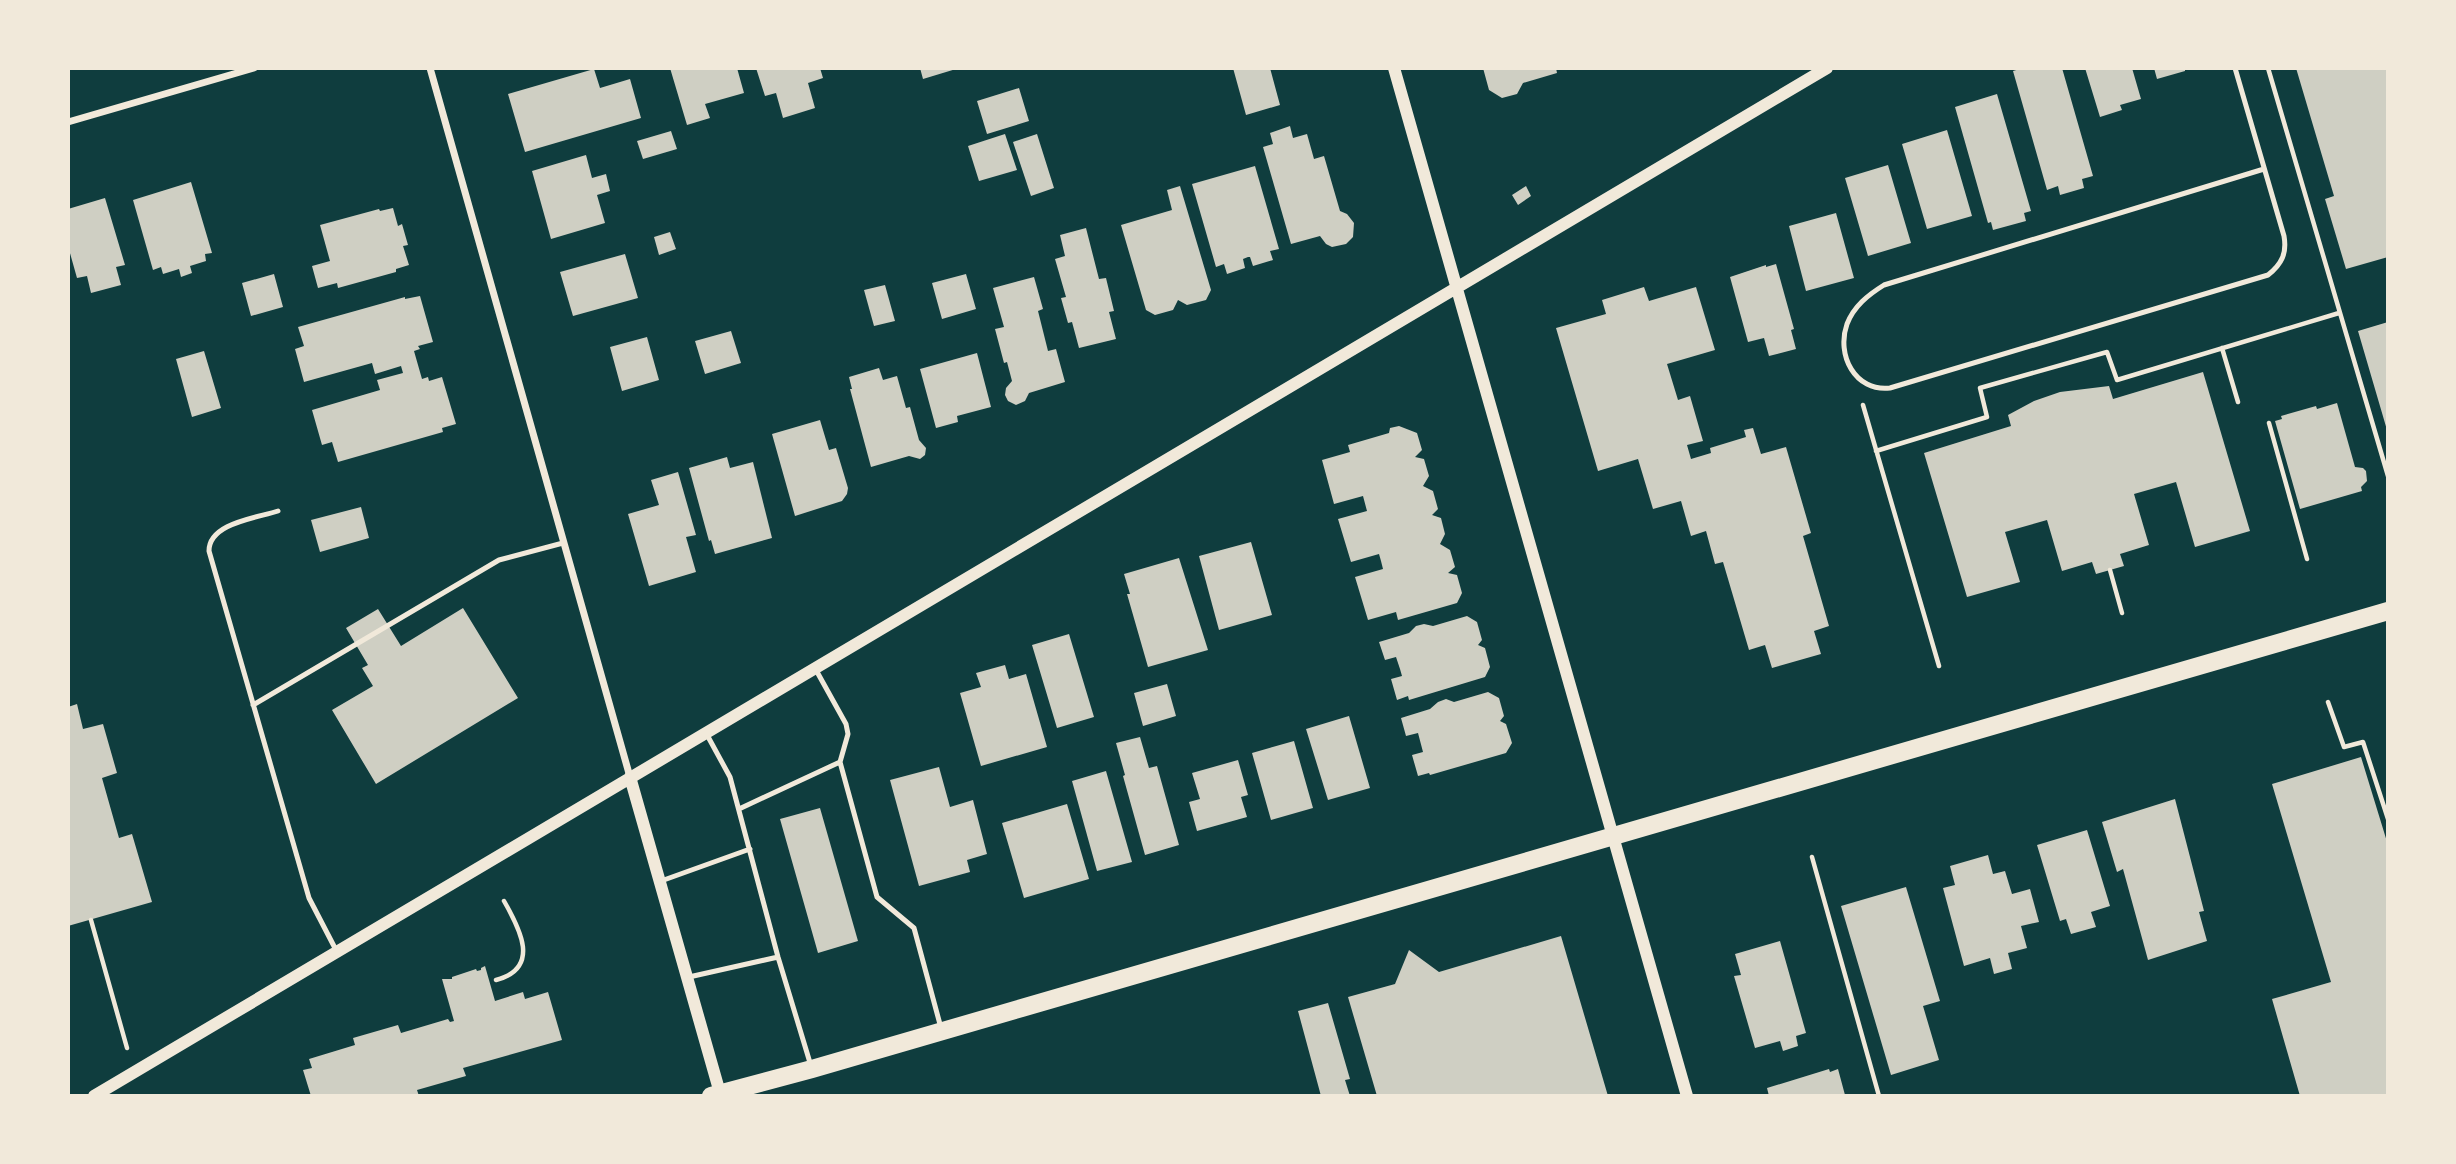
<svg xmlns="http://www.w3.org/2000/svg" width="2456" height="1164" font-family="'Varela Round',sans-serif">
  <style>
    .building { fill: #cfcfc3 }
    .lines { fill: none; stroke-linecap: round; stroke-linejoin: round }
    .path { stroke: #f1e9da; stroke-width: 4.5 }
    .service { stroke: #f1e9da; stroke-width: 5 }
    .minor { stroke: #f1e9da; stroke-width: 7 }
    .tertiary { stroke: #f1e9da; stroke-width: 12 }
    .primary { stroke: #f1e9da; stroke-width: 18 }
  </style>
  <rect width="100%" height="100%" fill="#0f3d3e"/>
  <path class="building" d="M 670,68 L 737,68 L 744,93 L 705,104 L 710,118 L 687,125 Z
    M 756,68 L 820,68 L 823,78 L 808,83 L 815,108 L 783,118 L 776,93 L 765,96 Z
    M 920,68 L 956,68 L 956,69 L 923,79 Z
    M 1233,68 L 1270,68 L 1280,105 L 1246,115 Z
    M 1483,68 L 1556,68 L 1557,73 L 1523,83 L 1517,94 L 1502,98 L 1489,90 Z
    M 2023,68 L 2062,68 L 2093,176 L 2082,179 L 2084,188 L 2060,195 L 2058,186 L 2047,190 L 2013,71 Z
    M 2085,68 L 2132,68 L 2141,99 L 2120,105 L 2122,110 L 2100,117 Z
    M 2154,68 L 2185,68 L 2185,71 L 2157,79 Z
    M 2296,68 L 2388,68 L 2388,257 L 2346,269 L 2325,199 L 2334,196 Z
    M 594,69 L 600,88 L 630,79 L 641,118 L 525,152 L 508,94 Z
    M 1019,88 L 1029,121 L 987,134 L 977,101 Z
    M 1997,94 L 2031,211 L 2024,213 L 2026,221 L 1993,230 L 1991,222 L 1988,223 L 1955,107 Z
    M 1290,126 L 1293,138 L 1307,134 L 1314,159 L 1324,156 L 1340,211 L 1347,214 L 1354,223 L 1353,237 L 1346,244 L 1332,247 L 1326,244 L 1320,236 L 1291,244 L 1263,147 L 1273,144 L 1270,133 Z
    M 1947,130 L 1972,216 L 1927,229 L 1902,144 Z
    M 671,131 L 677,149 L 643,159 L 637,141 Z
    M 1005,134 L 1017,170 L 979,181 L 968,146 Z
    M 1037,134 L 1054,188 L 1031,196 L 1013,142 Z
    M 586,155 L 592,178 L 606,174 L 610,191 L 597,195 L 605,223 L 551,239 L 532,171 Z
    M 1888,165 L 1911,243 L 1868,256 L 1845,178 Z
    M 1255,166 L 1279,249 L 1270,251 L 1273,260 L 1253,266 L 1250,257 L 1248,257 L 1243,259 L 1245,268 L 1227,274 L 1224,264 L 1216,267 L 1192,184 Z
    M 191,182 L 212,253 L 205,254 L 206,261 L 190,266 L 192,273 L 181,277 L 179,269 L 163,274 L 161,267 L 153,270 L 133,200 Z
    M 1180,186 L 1211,290 L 1206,300 L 1187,305 L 1178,300 L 1173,310 L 1155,315 L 1146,310 L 1121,225 L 1172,210 L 1167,190 Z
    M 1526,186 L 1531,196 L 1518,205 L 1512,195 Z
    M 105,198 L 125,265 L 116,267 L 121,285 L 91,293 L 87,276 L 77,278 L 68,246 L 68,209 Z
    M 393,208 L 398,226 L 402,224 L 408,245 L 403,246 L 409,265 L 396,269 L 396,272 L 338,288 L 337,283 L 318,288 L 312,266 L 330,261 L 320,225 L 379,209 L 380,211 Z
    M 1836,213 L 1854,278 L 1806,291 L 1789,226 Z
    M 1086,228 L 1099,279 L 1106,278 L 1114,311 L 1109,312 L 1116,339 L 1079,348 L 1072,322 L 1068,323 L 1061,298 L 1066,297 L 1055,259 L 1065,256 L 1060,235 Z
    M 670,232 L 676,249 L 659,255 L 654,237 Z
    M 625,254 L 638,298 L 573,316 L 560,272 Z
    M 1776,264 L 1794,329 L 1791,330 L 1796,349 L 1769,356 L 1764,338 L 1748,342 L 1730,277 L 1766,265 L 1766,267 Z
    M 274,274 L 283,307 L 251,316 L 242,283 Z
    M 966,274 L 976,309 L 942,319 L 932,283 Z
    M 1034,277 L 1043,309 L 1038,311 L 1048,351 L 1056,349 L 1065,382 L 1029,393 L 1025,401 L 1016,405 L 1008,401 L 1005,395 L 1006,388 L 1012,381 L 1007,362 L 1004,363 L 995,329 L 1004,327 L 993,288 Z
    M 885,285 L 895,321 L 874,326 L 864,290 Z
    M 1644,287 L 1649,301 L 1696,287 L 1715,350 L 1667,364 L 1678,400 L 1690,396 L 1703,441 L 1687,445 L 1691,459 L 1711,453 L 1710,448 L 1746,437 L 1744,430 L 1753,428 L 1761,454 L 1786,447 L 1811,533 L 1803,536 L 1829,626 L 1814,631 L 1821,654 L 1772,668 L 1765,645 L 1749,650 L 1723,562 L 1715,564 L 1706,531 L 1691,536 L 1681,501 L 1653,509 L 1638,459 L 1598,471 L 1556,328 L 1606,314 L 1602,300 Z
    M 420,296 L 433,342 L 418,346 L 420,349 L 414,351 L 422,379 L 428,377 L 429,381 L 442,377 L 456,424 L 442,428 L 443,432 L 338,462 L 332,442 L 322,445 L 312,410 L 380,390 L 377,380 L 403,373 L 401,366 L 375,374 L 372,363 L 304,382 L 295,349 L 304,346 L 298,327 L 405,297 L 405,299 Z
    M 2388,322 L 2388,430 L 2387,430 L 2358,331 Z
    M 731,331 L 741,363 L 705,374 L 695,341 Z
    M 647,337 L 659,380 L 622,391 L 610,347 Z
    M 204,351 L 221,408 L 192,417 L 176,359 Z
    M 977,353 L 991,407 L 957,416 L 958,422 L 936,428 L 920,369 Z
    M 879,368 L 883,380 L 897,376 L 906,408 L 910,407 L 919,440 L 926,448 L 925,455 L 920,459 L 909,456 L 871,467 L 850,389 L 852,389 L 849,377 Z
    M 2203,372 L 2250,531 L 2195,547 L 2176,482 L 2134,494 L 2149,545 L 2120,554 L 2124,566 L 2096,574 L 2092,562 L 2062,571 L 2047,520 L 2005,532 L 2020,582 L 1967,597 L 1924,453 L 2011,426 L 2008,415 L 2034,401 L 2060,392 L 2109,386 L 2113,399 Z
    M 2337,403 L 2355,467 L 2363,468 L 2366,471 L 2367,481 L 2361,487 L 2362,491 L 2300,509 L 2275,421 L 2282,419 L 2281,416 L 2316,406 L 2317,409 Z
    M 820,420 L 829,450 L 836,448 L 848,488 L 847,494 L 842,501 L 795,516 L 772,434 Z
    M 1399,426 L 1417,433 L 1422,450 L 1415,457 L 1424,459 L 1429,476 L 1423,486 L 1433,491 L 1438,509 L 1432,515 L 1441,518 L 1445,534 L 1440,544 L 1450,550 L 1455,567 L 1448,573 L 1457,575 L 1462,593 L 1457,603 L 1398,620 L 1396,612 L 1368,620 L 1355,577 L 1383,569 L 1381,561 L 1379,554 L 1351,562 L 1338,519 L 1367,511 L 1363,496 L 1334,504 L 1322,460 L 1350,452 L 1348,445 L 1389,433 L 1390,428 Z
    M 727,457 L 730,468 L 753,462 L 772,538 L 715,554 L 711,540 L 709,541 L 689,468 Z
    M 678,472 L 696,535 L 686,537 L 696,572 L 649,586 L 628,514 L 659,505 L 651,480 Z
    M 361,507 L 369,538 L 320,552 L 311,520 Z
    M 1251,542 L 1272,615 L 1219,630 L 1199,556 Z
    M 1179,558 L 1208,650 L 1148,667 L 1127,594 L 1130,594 L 1124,574 Z
    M 463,608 L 518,698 L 376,784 L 332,710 L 373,686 L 362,668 L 368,665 L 346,628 L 378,609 L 401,646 Z
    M 1467,616 L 1477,622 L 1482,640 L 1478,645 L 1485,648 L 1490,667 L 1485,677 L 1409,700 L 1408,696 L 1397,700 L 1391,679 L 1402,676 L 1400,669 L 1396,657 L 1385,660 L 1379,642 L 1409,633 L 1416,626 L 1424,624 L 1433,626 Z
    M 1069,634 L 1094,717 L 1057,728 L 1032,645 Z
    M 1005,665 L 1009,679 L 1026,674 L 1047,747 L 981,766 L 960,693 L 981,687 L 976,673 Z
    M 1167,684 L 1176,716 L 1143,726 L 1134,693 Z
    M 1488,692 L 1499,698 L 1504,716 L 1500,721 L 1506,724 L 1512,743 L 1506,753 L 1430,775 L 1429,773 L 1418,776 L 1412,755 L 1423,752 L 1418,733 L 1406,736 L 1401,718 L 1430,709 L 1438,702 L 1446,699 L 1454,702 Z
    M 77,704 L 83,729 L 103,724 L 117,773 L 102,778 L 119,838 L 132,834 L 152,902 L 68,926 L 68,707 Z
    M 1349,716 L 1370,788 L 1328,800 L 1306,729 Z
    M 1140,737 L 1149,768 L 1157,766 L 1179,845 L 1145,855 L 1123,776 L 1125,775 L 1116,743 Z
    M 1294,741 L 1313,808 L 1271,820 L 1252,753 Z
    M 2361,757 L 2388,845 L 2388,1096 L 2300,1096 L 2272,999 L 2331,982 L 2272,784 Z
    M 1238,760 L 1248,795 L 1241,797 L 1247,817 L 1197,831 L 1189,802 L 1200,799 L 1192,773 Z
    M 939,767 L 950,807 L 973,800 L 987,854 L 967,860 L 970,872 L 919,886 L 890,780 Z
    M 1106,771 L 1132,862 L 1097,871 L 1072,781 Z
    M 2175,799 L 2204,911 L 2199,912 L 2207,941 L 2148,960 L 2123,869 L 2117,872 L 2102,822 Z
    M 1067,804 L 1089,879 L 1024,898 L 1002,823 Z
    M 820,808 L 858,941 L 818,953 L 780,819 Z
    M 2087,830 L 2110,906 L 2091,912 L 2096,927 L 2071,934 L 2066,919 L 2060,921 L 2037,845 Z
    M 1988,855 L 1993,874 L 2005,871 L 2012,894 L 2030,889 L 2039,922 L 2021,926 L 2027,948 L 2008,953 L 2012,969 L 1994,974 L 1990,958 L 1964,966 L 1943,888 L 1955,885 L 1950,866 Z
    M 1906,887 L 1940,1001 L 1923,1006 L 1939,1060 L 1891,1075 L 1841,906 Z
    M 1561,936 L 1608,1096 L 1377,1096 L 1348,997 L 1395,984 L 1409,950 L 1439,972 Z
    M 1780,941 L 1806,1033 L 1796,1036 L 1798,1046 L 1783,1051 L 1780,1041 L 1755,1048 L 1734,976 L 1741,975 L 1735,954 Z
    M 485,966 L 495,1001 L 523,992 L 525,999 L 548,992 L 562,1040 L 463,1068 L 466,1076 L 417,1090 L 419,1096 L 311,1096 L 303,1070 L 312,1068 L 309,1059 L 355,1045 L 353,1038 L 398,1025 L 401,1033 L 448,1019 L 450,1022 L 454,1021 L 442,979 L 452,979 L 452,977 L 476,969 L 477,971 L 481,970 L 481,968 Z
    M 1328,1003 L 1350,1079 L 1345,1080 L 1350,1096 L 1321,1096 L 1298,1011 Z
    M 1829,1069 L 1830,1072 L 1838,1069 L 1845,1095 L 1769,1096 L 1767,1088 Z"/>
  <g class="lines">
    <path class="path" d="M 2268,68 L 2388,476
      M 2222,348 L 2238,402
      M 1863,405 L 1939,666
      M 2269,423 L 2307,559
      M 1876,451 L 1987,417 L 1980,388 L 2107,352 L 2117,380 L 2339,313
      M 2110,570 L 2122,613
      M 2328,702 L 2344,747 L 2363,742 L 2388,819
      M 1812,857 L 1879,1096
      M 91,920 L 127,1048
      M 496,980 C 541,968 520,929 504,901"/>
    <path class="service" d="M 2235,68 L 2284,236 C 2287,253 2282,264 2268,275 L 1890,388 C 1855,392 1836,355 1847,324 C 1854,306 1868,295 1884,285 L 2264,169
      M 278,511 C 257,518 209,523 209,551 L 309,898 L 337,952
      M 816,670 L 846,724 L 848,734 L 840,762 L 877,897 L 914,928 L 941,1028
      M 253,705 L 499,560 L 563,543
      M 706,733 L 730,777 L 778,957 L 811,1066
      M 739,809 L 840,762
      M 661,881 L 750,849
      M 689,977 L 778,957"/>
    <path class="minor" d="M 430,68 L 630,777
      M 68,122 L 254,68"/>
    <path class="tertiary" d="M 1394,68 L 1687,1096
      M 630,777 L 720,1093
      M 94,1096 L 1827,68"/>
    <path class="primary" d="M 711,1096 L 812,1069 L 2388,611"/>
  </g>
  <rect width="2456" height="1164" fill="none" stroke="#f1e9da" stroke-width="140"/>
</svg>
